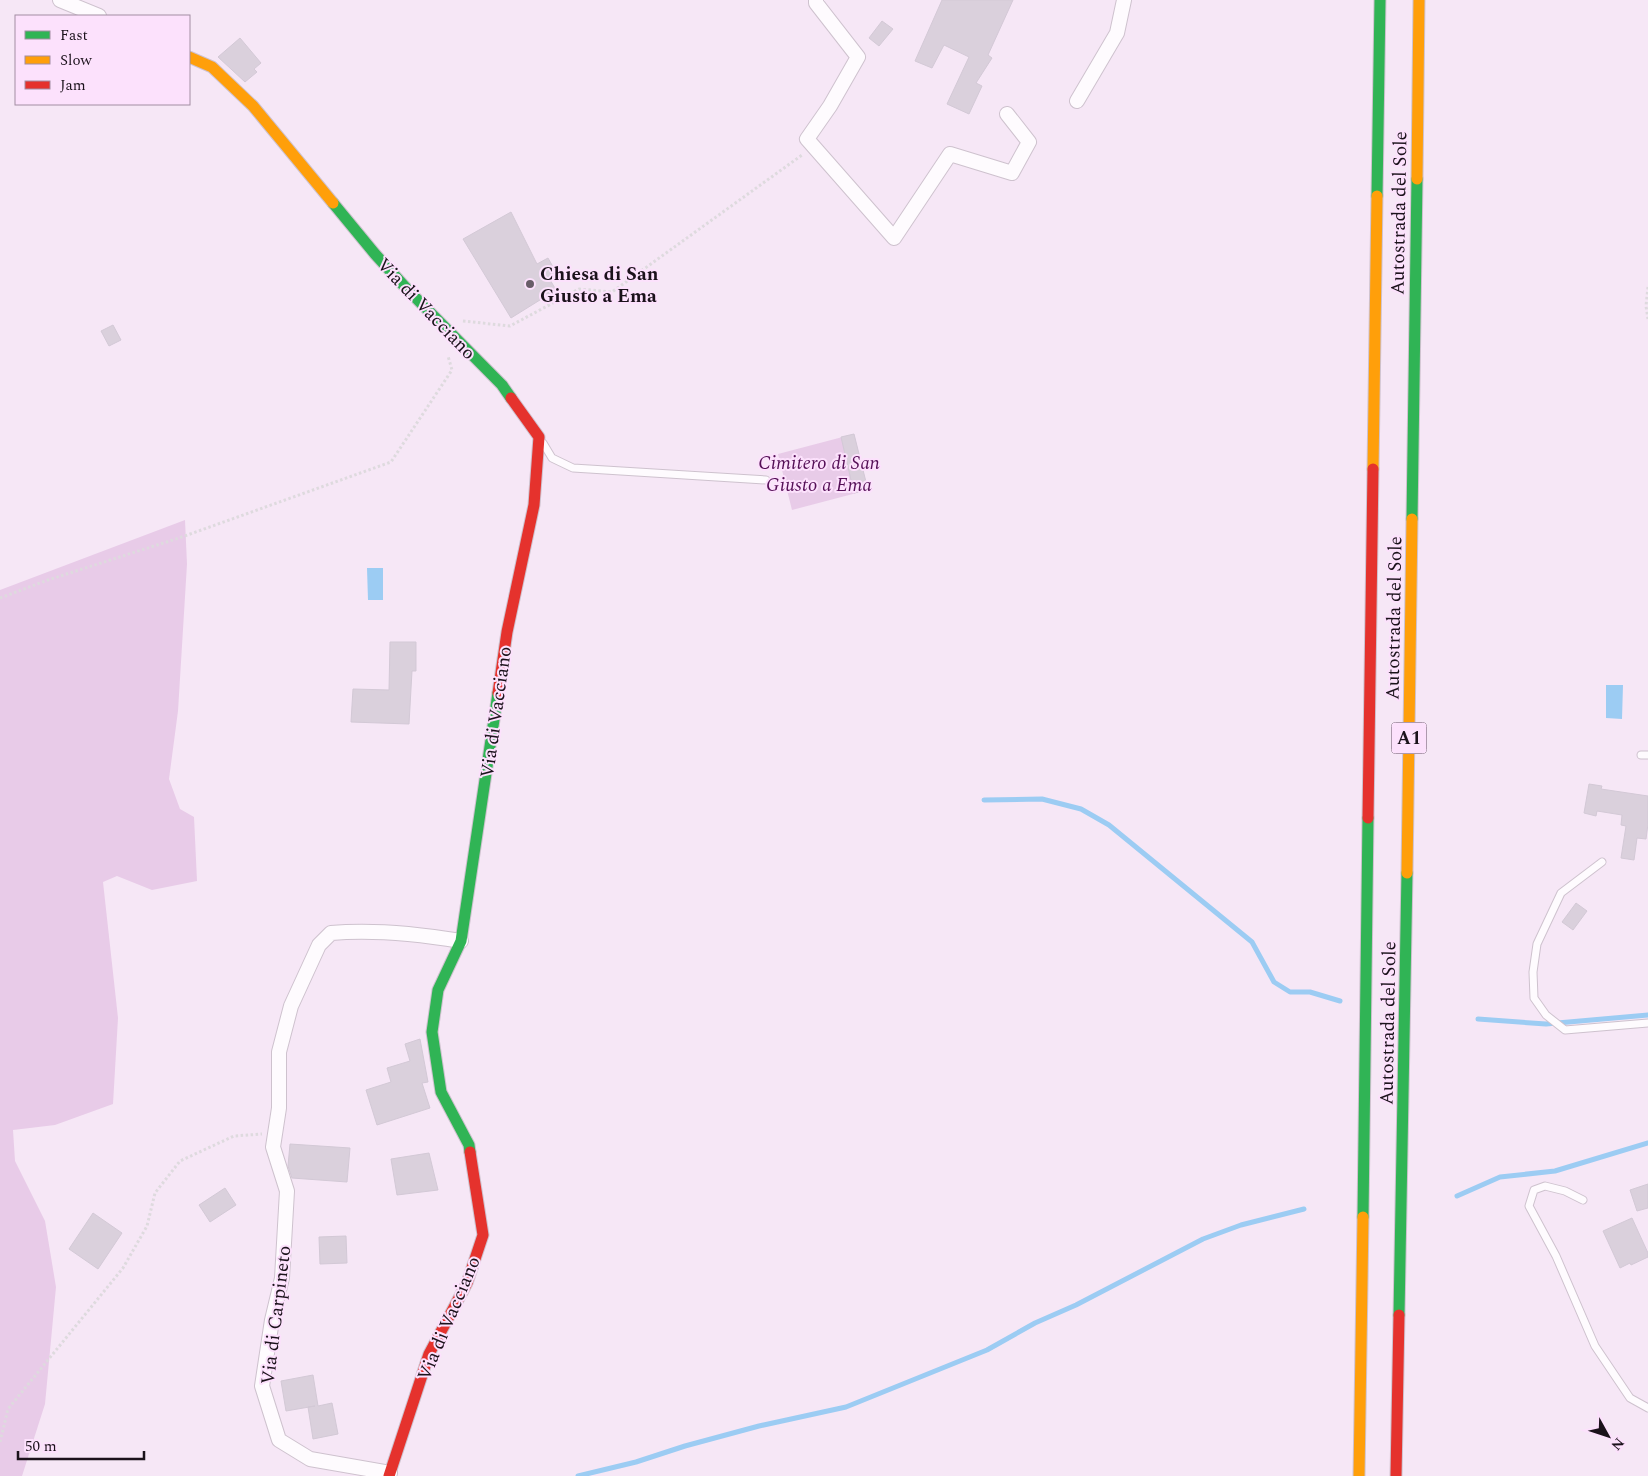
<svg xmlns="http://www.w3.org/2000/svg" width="1648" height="1476" font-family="Spectral,serif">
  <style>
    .green { fill: #e8cbe8 }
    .water { fill: #9cccf3 }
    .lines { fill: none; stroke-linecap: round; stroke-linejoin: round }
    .stream { stroke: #9cccf3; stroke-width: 5 }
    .building { fill: #dad0dc; stroke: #d3c9d6 }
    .lane-casing { stroke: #cec2ce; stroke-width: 9 }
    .street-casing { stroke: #cec2ce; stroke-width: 16 }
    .fast-casing { stroke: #cec2ce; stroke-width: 13 }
    .slow-casing { stroke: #cec2ce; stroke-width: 13 }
    .jam-casing { stroke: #cec2ce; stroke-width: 13 }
    .path { stroke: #dedade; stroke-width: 3; stroke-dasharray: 2.5 2.5; stroke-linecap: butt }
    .lane { stroke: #fefbfe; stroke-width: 7 }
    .street { stroke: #fefbfe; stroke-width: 14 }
    .fast { stroke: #30b455; stroke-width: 11 }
    .slow { stroke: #ff9f0a; stroke-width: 11 }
    .jam { stroke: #e5322d; stroke-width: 11 }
    .poi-dot { fill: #685d68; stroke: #fce1fc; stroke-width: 2 }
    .labels { text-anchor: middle; stroke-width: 4; stroke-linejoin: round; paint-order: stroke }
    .shield { fill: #fce1fc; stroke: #5e505e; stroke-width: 1 }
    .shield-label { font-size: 18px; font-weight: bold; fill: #1b121b }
    .street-label { font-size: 19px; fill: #1b121b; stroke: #fce1fc }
    .poi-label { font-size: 19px; font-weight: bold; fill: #1b121b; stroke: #fce1fc; text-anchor: start }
    .park-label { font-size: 19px; font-style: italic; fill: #540e56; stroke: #fce1fc }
  </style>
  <rect width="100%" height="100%" fill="#f6e7f6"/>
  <path class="green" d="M 854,434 L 868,490 L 792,510 L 778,454 Z
    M 185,520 L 187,564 L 178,711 L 169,779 L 180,809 L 194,817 L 197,881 L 152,890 L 117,876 L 103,882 L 118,1018 L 113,1104 L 55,1125 L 13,1130 L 15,1161 L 45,1221 L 56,1287 L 45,1404 L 22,1476 L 0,1476 L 0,590 Z"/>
  <path class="water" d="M 367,568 L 383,568 L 383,600 L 368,600 Z
    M 1606,685 L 1623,685 L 1622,719 L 1606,718 Z"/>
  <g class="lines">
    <path class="stream" d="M 984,800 L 1042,799 L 1081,809 L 1109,825 L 1252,942 L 1274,982 L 1290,992 L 1310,992 L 1340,1001
      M 1478,1019 L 1546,1024 L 1648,1015
      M 1457,1196 L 1500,1177 L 1555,1171 L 1648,1143
      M 578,1476 L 636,1462 L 685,1446 L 759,1426 L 846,1407 L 987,1350 L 1035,1323 L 1076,1305 L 1203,1239 L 1241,1225 L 1304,1209"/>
  </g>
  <path class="building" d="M 942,0 L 1013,0 L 988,55 L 992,58 L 976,83 L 982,86 L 969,114 L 947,104 L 969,57 L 944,45 L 932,68 L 915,61 Z
    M 882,21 L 893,29 L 879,46 L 869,38 Z
    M 240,38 L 261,63 L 254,69 L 257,72 L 245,82 L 218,57 Z
    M 511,212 L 537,264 L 548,258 L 557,274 L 549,278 L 556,290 L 511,318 L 463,239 Z
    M 113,325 L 121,340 L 109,346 L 101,331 Z
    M 854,434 L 868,490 L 854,493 L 841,437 Z
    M 390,642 L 416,642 L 416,671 L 412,671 L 409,724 L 351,722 L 353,689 L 389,690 Z
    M 1589,784 L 1602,786 L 1601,789 L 1648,796 L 1648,824 L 1646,839 L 1637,838 L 1634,860 L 1621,858 L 1626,826 L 1621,825 L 1622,815 L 1597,811 L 1596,816 L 1584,813 Z
    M 1576,903 L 1587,911 L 1573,930 L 1562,922 Z
    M 420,1039 L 428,1082 L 422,1083 L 430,1108 L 377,1125 L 366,1090 L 391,1082 L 387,1068 L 410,1061 L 405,1044 Z
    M 290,1144 L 350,1148 L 347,1182 L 292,1178 L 288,1166 Z
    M 429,1153 L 438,1190 L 397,1195 L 391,1159 Z
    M 1648,1184 L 1648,1208 L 1637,1211 L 1630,1190 Z
    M 225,1188 L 236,1205 L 210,1222 L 199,1205 Z
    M 93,1213 L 122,1233 L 98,1269 L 69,1249 Z
    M 1632,1218 L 1648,1253 L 1648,1257 L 1631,1265 L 1630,1263 L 1620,1268 L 1603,1231 Z
    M 346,1236 L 347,1263 L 320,1264 L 319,1237 Z
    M 313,1375 L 318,1406 L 332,1403 L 338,1434 L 313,1439 L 308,1407 L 315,1406 L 286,1411 L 281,1381 Z"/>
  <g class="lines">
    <defs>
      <path id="lane" d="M 543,443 L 552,458 L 573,468 L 766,480
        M 1641,755 L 1648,755
        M 1602,862 L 1561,893 L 1537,944 L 1533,972 L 1534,998 L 1546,1015 L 1565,1030 L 1648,1023
        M 1583,1200 L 1565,1191 L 1545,1186 L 1534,1190 L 1529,1206 L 1556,1256 L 1595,1346 L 1630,1398 L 1648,1408"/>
      <path id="street" d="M 60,0 L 99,16
        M 816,0 L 816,3 L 858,57 L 830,106 L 807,139 L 894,238 L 950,154 L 1012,173 L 1029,142 L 1007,114
        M 1077,101 L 1117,33 L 1124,0
        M 390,1473 L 310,1459 L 279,1440 L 262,1386 L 272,1320 L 282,1278 L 287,1191 L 273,1147 L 279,1108 L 279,1052 L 291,1006 L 319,945 L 331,933 C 374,929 419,934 461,941"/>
      <path id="fast" d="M 1377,196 L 1380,0
        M 333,203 L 375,254 L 406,288 L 502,385 L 511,398
        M 1412,519 L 1417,179
        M 470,1152 L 469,1145 L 441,1092 L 432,1032 L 438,990 L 461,941 L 498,693
        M 1363,1217 L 1368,818
        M 1399,1315 L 1407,873"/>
      <path id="slow" d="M 189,57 L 212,67 L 253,106 L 333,203
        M 1417,179 L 1419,0
        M 1373,469 L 1377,196
        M 1407,873 L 1412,519
        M 1359,1476 L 1363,1217"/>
      <path id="jam" d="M 498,693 L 507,632 L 534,505 L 539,437 L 511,398
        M 1368,818 L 1373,469
        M 389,1476 L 429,1354 L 467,1283 L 483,1235 L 470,1152
        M 1396,1476 L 1399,1315"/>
    </defs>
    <use href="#lane" class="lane-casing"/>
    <use href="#street" class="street-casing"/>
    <use href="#fast" class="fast-casing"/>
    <use href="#slow" class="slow-casing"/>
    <use href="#jam" class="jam-casing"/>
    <path class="path" d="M 1648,287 L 1646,306 L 1648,319
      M 463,321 L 510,326 L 579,289 L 612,292 L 802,155
      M 0,598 L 48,580 L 179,538 L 391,462 L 452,370 L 448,356
      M 0,1442 L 8,1409 L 123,1268 L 147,1226 L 155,1193 L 180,1161 L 234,1136 L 262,1134"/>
    <use href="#lane" class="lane"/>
    <use href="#street" class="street"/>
    <use href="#fast" class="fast"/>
    <use href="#slow" class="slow"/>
    <use href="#jam" class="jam"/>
  </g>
  <circle class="poi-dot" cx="530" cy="284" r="5"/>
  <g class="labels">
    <rect class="shield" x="1391.5" y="722.5" width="35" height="31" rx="4"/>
    <g class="shield-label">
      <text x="1409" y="744">A1</text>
    </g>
    <g class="street-label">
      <text transform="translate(1398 213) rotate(-89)" y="7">Autostrada del Sole</text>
      <text transform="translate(427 308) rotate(46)" y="7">Via di Vacciano</text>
      <text transform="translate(1393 618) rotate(-89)" y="7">Autostrada del Sole</text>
      <text transform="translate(495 712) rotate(-82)" y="7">Via di Vacciano</text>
      <text transform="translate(1387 1023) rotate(-89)" y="7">Autostrada del Sole</text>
      <text transform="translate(275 1315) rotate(-83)" y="7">Via di Carpineto</text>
      <text transform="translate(448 1318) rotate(-67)" y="7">Via di Vacciano</text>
    </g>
    <g class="poi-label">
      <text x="540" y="280">Chiesa di San<tspan x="540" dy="22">Giusto a Ema</tspan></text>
    </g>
    <g class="park-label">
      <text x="819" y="469">Cimitero di San<tspan x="819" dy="22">Giusto a Ema</tspan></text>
    </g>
  </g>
  <rect x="15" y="15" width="175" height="90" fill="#fce1fc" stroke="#a28ea2"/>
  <rect x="25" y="31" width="25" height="8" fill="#30b455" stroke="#a28ea2"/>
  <text x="60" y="40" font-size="15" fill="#1b121b">Fast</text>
  <rect x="25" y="56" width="25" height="8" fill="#ff9f0a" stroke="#a28ea2"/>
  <text x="60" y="65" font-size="15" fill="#1b121b">Slow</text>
  <rect x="25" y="81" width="25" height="8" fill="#e5322d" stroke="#a28ea2"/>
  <text x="60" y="90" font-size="15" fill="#1b121b">Jam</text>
  <g transform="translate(1608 1436) rotate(130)" stroke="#fce1fc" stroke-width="4" paint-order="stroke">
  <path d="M0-4L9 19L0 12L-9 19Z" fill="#1b121b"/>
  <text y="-8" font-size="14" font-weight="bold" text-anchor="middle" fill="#1b121b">N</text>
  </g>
  <path d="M18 1451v8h126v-8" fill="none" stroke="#1b121b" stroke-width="2.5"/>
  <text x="25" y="1451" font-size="15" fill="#1b121b" stroke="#fce1fc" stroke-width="4" paint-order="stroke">50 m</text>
</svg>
